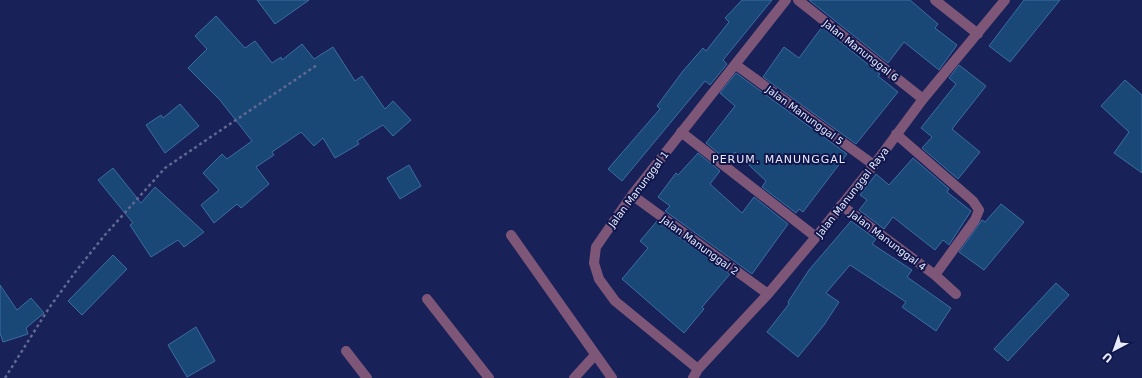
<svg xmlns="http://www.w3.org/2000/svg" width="1142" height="378" font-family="'DejaVu Sans',sans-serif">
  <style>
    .building { fill: #194877; stroke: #3c6ea2 }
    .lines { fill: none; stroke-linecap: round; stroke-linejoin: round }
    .path { stroke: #616891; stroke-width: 2.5; stroke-dasharray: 3 3; stroke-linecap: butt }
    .street { stroke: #7e5778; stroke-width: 10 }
    .labels { text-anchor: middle; stroke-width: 4; stroke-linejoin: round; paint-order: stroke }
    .street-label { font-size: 10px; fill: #e7ebfa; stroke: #10164c }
    .neighbourhood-label { font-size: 11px; letter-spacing: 1px; fill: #e7ebfa; stroke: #10164c }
  </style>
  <rect width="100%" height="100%" fill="#182158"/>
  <path class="building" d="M 257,0 L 309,0 L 275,24 Z
    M 742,0 L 772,0 L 723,60 L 727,64 L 710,85 L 705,81 L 622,181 L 608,169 L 660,109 L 657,106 L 683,71 L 703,48 L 706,51 L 729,22 L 725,18 Z
    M 809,0 L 910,0 L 938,24 L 935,28 L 957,45 L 939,70 L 904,42 L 888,63 Z
    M 1024,0 L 1060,0 L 1010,62 L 989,46 Z
    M 216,16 L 245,48 L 255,41 L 272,63 L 281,57 L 282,60 L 302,44 L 314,59 L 333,47 L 355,81 L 362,76 L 385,109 L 393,101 L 411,120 L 393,136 L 383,125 L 357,141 L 359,144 L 335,158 L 323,138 L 314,146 L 301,132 L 272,152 L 274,155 L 256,167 L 269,184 L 241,208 L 237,204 L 214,223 L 201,205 L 219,190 L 203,173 L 222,154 L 227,159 L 252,141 L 220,100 L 188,68 L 207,49 L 195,36 Z
    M 822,27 L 880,74 L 878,76 L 898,92 L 856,144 L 763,77 L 784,47 L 799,58 Z
    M 959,65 L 986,86 L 952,129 L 980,152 L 958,179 L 922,148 L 932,137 L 921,128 L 956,84 L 949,78 Z
    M 736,73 L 847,154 L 803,212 L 799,209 L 796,213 L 762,187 L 766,181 L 735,152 L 728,161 L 706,143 L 735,106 L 720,93 Z
    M 1125,80 L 1142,95 L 1142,173 L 1114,153 L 1129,132 L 1101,106 Z
    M 180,104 L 199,126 L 165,153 L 146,125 L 161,115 L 163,118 Z
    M 698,153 L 720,171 L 710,184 L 742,213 L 754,197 L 788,224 L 752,274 L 665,211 L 670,206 L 658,197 L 676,173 L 678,175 Z
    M 913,158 L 949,189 L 947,192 L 971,211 L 949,245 L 943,240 L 935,250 L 893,217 L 884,229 L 859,210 L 867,200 L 860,195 L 876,174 L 889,185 Z
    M 409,165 L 421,186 L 400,199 L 387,178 Z
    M 113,168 L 141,203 L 155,187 L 204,232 L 184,247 L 178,240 L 151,257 L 130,225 L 133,223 L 98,180 Z
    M 1001,204 L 1024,222 L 984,270 L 959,252 L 982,220 L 985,222 Z
    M 657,221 L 730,274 L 702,307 L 704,309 L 684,333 L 622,279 L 648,248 L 640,241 Z
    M 851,221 L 876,239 L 872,244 L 912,270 L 907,277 L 951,308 L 936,331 L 902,307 L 906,302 L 850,265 L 826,293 L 839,302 L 824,325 L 798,357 L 767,332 L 789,304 L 788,302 L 809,270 Z
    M 113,255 L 127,269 L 82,315 L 68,301 Z
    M 1056,283 L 1069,295 L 1008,361 L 994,349 Z
    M 0,285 L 17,310 L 31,298 L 44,313 L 26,328 L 28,334 L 3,342 L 0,333 Z
    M 196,327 L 215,361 L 187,377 L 168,345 Z"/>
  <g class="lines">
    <path class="path" d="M 5,378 L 49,308 L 76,271 L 104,236 L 165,168 L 317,65"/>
    <path class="street" d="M 798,0 L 923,99
      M 935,0 L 978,34
      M 736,65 L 874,165
      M 681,132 L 816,237
      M 896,134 L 973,201 L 979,210 L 975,220 L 935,275
      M 632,195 L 768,294
      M 841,205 L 935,275 L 956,294
      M 511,235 L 612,378
      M 427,299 L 489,378
      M 346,351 L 367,378
      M 698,369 L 615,301 L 599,279 L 594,263 L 596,247 L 632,195 L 786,0
      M 574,378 L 595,355
      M 693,378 L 698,369 L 768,294 L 816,237 L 874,165 L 923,99 L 1005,0"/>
  </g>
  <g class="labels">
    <g class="street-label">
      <text transform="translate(861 50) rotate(38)" y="4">Jalan Manunggal 6</text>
      <text transform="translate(805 115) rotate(36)" y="4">Jalan Manunggal 5</text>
      <text transform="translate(638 189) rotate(-53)" y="4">Jalan Manunggal 1</text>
      <text transform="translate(852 192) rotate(-52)" y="4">Jalan Manunggal Raya</text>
      <text transform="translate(888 240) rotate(37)" y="4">Jalan Manunggal 4</text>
      <text transform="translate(700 245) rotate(36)" y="4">Jalan Manunggal 2</text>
    </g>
    <g class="neighbourhood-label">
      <text x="779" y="163">PERUM. MANUNGGAL</text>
    </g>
  </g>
  <g transform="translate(1114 350) rotate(221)" stroke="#10164c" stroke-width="3" paint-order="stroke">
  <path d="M0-3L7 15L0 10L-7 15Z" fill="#e7ebfa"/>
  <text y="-6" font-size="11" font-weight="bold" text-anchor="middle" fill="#e7ebfa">U</text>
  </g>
</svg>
